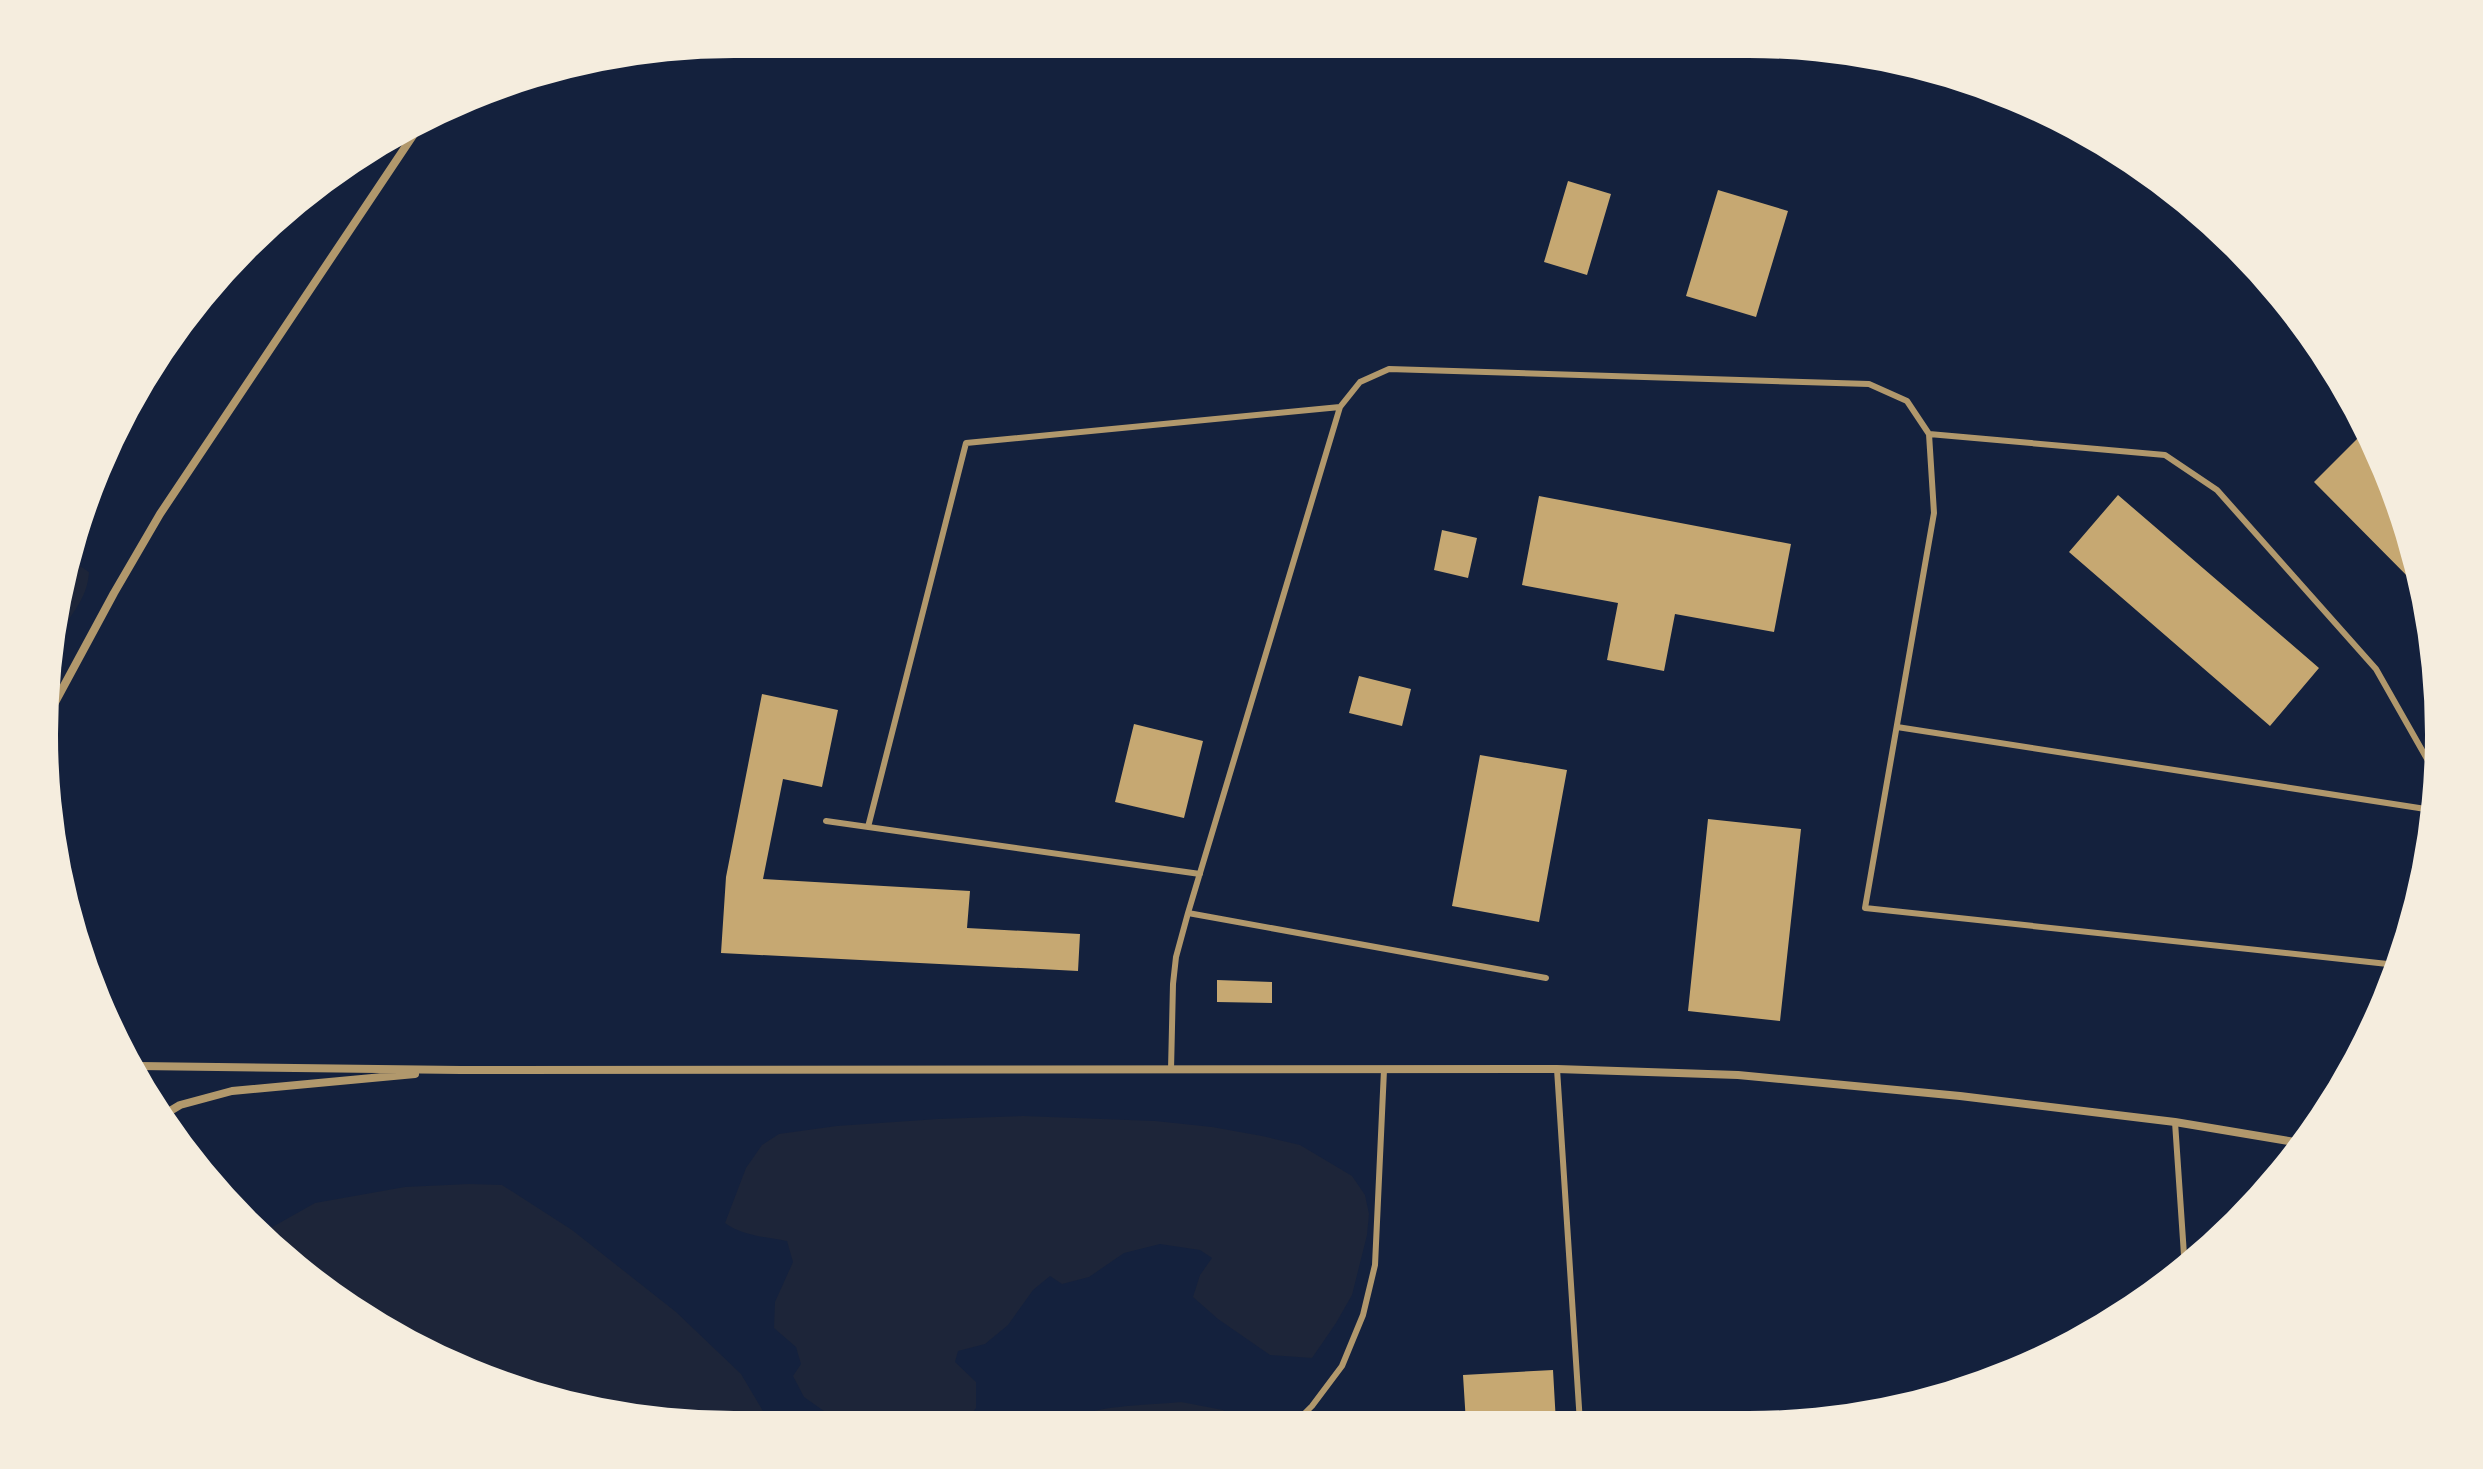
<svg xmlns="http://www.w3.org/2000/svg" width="2483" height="1469" font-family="Arial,sans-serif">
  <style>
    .green { fill: #1d2539 }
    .building { fill: #c6a872 }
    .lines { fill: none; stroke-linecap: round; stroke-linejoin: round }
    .service { stroke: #b1986c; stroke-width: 6 }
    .minor { stroke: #b1986c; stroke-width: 8 }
  </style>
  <rect width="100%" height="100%" fill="#14213d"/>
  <path class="green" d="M 72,565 L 80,566 L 89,572 C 88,595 74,612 61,630 Z
    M 1023,1116 L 1155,1121 L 1212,1127 L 1262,1136 L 1300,1145 L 1352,1176 L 1365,1195 L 1369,1214 L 1367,1235 L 1352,1295 L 1336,1323 L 1312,1358 L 1270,1355 L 1218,1319 L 1193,1297 L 1200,1275 L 1212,1258 L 1200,1250 L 1160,1244 L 1124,1253 L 1089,1277 L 1062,1284 L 1050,1276 L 1033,1290 L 1008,1325 L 985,1344 L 958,1351 L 955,1362 L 976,1382 L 976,1408 L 965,1423 L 841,1423 L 804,1397 L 793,1376 L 801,1364 L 796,1347 L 774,1328 L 775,1302 L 793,1262 L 787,1241 C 766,1237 743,1236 725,1223 L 746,1168 L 762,1145 L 779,1134 L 837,1126 L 938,1119 Z
    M 469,1184 L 502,1185 L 572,1230 L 676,1312 L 741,1374 L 770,1423 L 689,1423 L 512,1388 L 351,1308 L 267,1230 L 315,1203 L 405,1187 Z
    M 1181,1402 L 1223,1410 L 1241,1423 L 1061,1423 C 1095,1404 1142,1406 1181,1402 Z"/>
  <path class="building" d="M 1568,181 L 1611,194 L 1587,275 L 1544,262 Z
    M 1718,190 L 1788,211 L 1756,317 L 1686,296 Z
    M 2365,431 L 2387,471 L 2424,593 L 2314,482 Z
    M 2118,495 L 2319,668 L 2270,726 L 2069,552 Z
    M 1539,496 L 1791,544 L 1774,632 L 1675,614 L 1664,671 L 1607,660 L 1618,603 L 1522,585 Z
    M 1442,530 L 1477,538 L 1468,578 L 1434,570 Z
    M 1359,676 L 1411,689 L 1402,726 L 1349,713 Z
    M 762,694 L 838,710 L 822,787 L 783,779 L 763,879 L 970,891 L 967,928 L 1080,934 L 1078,971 L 721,953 L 726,877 Z
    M 1134,724 L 1203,741 L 1184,818 L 1115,802 Z
    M 1480,755 L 1567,770 L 1539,922 L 1452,906 Z
    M 1708,819 L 1801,829 L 1780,1021 L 1688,1011 Z
    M 1217,980 L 1272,982 L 1272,1003 L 1217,1002 Z
    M 1553,1370 L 1556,1423 L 1466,1423 L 1463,1375 Z"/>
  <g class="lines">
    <path class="service" d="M 1929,434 L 2165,455 L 2217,490 L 2376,669 L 2435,773
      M 1897,727 L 2432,810
      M 826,821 L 1200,874
      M 868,827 L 966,443 L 1340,407
      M 1188,913 L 1340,407 L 1360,382 L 1389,369 L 1869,384 L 1907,401 L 1929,434 L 1934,513 L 1865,908 L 2397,965
      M 1557,1069 L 1580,1423
      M 1171,1070 L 1173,984 L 1176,957 L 1188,913 L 1546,978
      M 2175,1122 L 2184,1255 L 2187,1265
      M 1295,1423 L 1312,1406 L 1342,1366 L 1363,1315 L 1375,1265 L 1384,1070"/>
    <path class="minor" d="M 46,719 L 114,593 L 160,514 L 414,134
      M 139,1066 L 461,1070 L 1557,1069 L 1738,1075 L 1960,1096 L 2175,1122 L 2301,1143
      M 165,1114 L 180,1105 L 232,1091 L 415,1074"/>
  </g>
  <path d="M0 0H2483V1469H0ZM734 58H1749A676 676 0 0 1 2425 734V735A676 676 0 0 1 1749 1411H734A676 676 0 0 1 58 735V734A676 676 0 0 1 734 58Z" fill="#f5edde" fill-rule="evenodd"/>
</svg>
